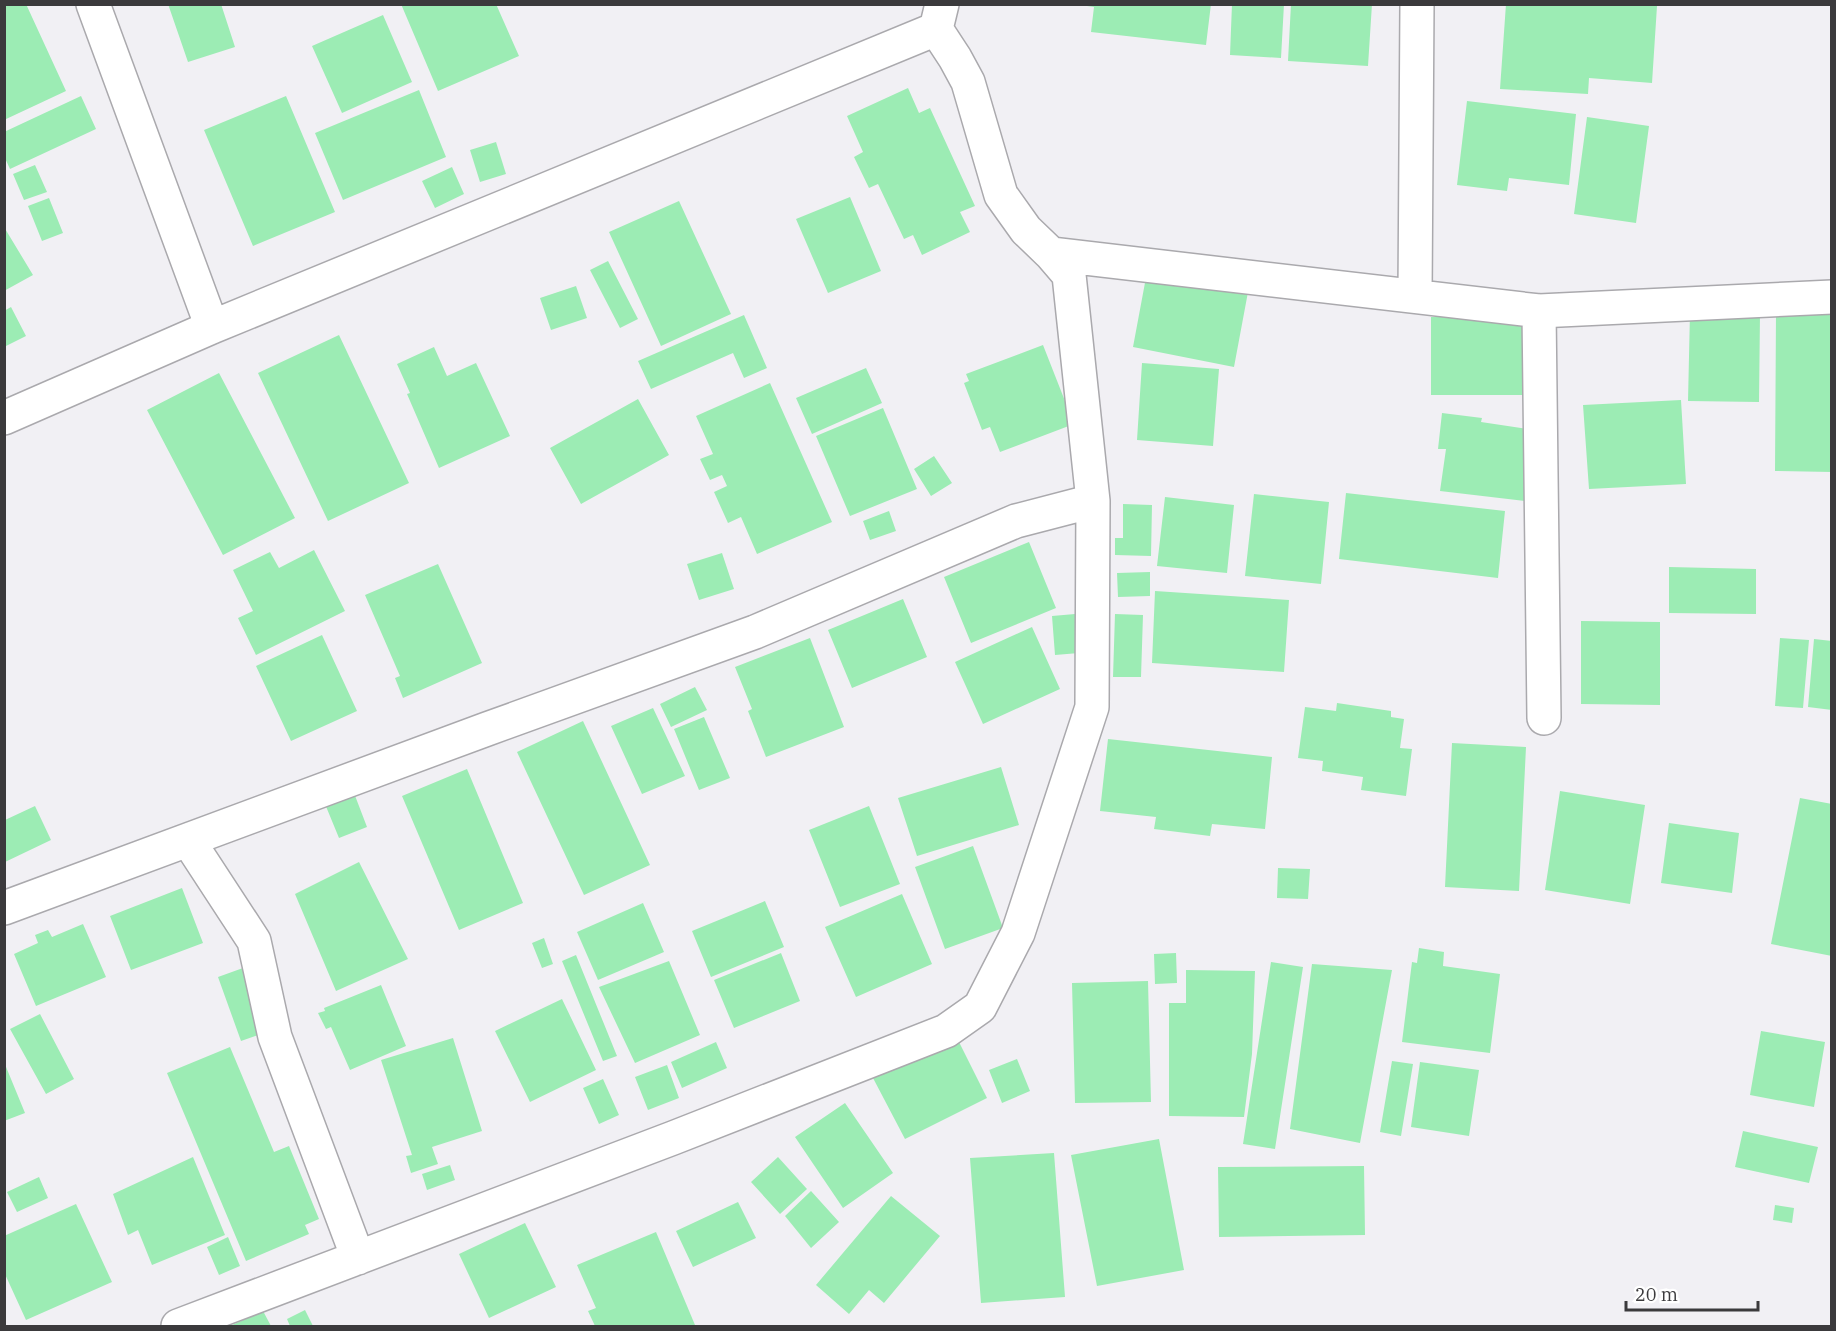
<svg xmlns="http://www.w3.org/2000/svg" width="1836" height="1331" font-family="'IBM Plex Serif',serif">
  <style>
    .building { fill: #9cecb4 }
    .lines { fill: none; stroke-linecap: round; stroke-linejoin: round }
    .street-casing { stroke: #aaa9ad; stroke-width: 36 }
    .street { stroke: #fff; stroke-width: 33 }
  </style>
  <rect width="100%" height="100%" fill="#f1f0f4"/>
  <path class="building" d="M 4,4 L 26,4 L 66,91 L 4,120 Z
    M 168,4 L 221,4 L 235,47 L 188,62 Z
    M 401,4 L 496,4 L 519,56 L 438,91 Z
    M 1087,4 L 1211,4 L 1206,45 L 1091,32 L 1094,7 L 1087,6 Z
    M 1232,4 L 1284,4 L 1281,58 L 1230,55 Z
    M 1291,4 L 1372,4 L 1368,66 L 1288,61 Z
    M 1506,4 L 1657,6 L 1652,83 L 1589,78 L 1588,94 L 1500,89 Z
    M 383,15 L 412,82 L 342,113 L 312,46 Z
    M 908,88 L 919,113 L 930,108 L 975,206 L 960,212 L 970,232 L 922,255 L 913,235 L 904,239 L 878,184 L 869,188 L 854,157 L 863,152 L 847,116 Z
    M 419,90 L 446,157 L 343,200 L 315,133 Z
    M 81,96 L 96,129 L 10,169 L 4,156 L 4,132 Z
    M 286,96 L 335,212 L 253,246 L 204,130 Z
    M 1467,101 L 1576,114 L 1569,185 L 1509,178 L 1507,191 L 1457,185 Z
    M 1587,117 L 1649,126 L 1636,223 L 1574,214 Z
    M 496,142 L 506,174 L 480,182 L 470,150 Z
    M 35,165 L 47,192 L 24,200 L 13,174 Z
    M 452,167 L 464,194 L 435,208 L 422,181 Z
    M 850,197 L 881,271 L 828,293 L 796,219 Z
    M 49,198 L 63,233 L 42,241 L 28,206 Z
    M 679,201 L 731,314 L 661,346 L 609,232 Z
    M 4,227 L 33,275 L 4,291 Z
    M 608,261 L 638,319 L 620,328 L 590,270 Z
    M 1147,272 L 1248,292 L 1234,367 L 1133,347 Z
    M 576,286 L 587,318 L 551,330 L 540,298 Z
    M 11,307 L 26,336 L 4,347 L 4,311 Z
    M 1690,312 L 1760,314 L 1759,402 L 1688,401 Z
    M 1776,313 L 1832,313 L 1832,472 L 1775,471 Z
    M 744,315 L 767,368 L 744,378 L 733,353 L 651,389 L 638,361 Z
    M 1431,317 L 1524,317 L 1524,395 L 1431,395 Z
    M 339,335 L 409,483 L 328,521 L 258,373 Z
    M 1043,345 L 1074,424 L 1000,452 L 990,427 L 982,430 L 964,383 L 969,381 L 966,374 Z
    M 434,347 L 447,376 L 476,363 L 510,436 L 439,468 L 407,394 L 410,393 L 397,364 Z
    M 1142,363 L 1219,369 L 1213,446 L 1137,440 Z
    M 866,368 L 882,403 L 812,434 L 796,398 Z
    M 219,373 L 295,518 L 223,555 L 147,410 Z
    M 770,383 L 832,522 L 757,554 L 741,517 L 728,523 L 714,492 L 727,486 L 722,475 L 710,480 L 700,459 L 713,454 L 696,416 Z
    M 638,399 L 669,455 L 581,504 L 550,448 Z
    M 1681,400 L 1686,484 L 1589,489 L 1583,405 Z
    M 883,408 L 917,489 L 850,516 L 816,436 Z
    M 1442,413 L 1482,418 L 1481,422 L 1535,430 L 1525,501 L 1440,491 L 1446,449 L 1438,449 Z
    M 934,456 L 952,483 L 931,496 L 914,469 Z
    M 1346,493 L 1505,511 L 1498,578 L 1339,559 Z
    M 1254,494 L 1329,502 L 1321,584 L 1245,576 Z
    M 1165,497 L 1234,505 L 1227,573 L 1157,566 Z
    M 1123,504 L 1152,505 L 1151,556 L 1115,555 L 1115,538 L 1123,538 Z
    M 889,511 L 896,531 L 870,540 L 863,521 Z
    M 1029,542 L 1056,608 L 971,643 L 944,577 Z
    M 314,550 L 345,611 L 256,655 L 238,618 L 253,611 L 233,570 L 270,552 L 279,568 Z
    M 722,553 L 734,589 L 699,600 L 687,564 Z
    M 438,564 L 482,663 L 403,698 L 395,678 L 400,676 L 365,595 Z
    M 1669,567 L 1756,569 L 1756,614 L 1669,613 Z
    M 1150,572 L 1150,596 L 1118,597 L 1117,573 Z
    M 1155,591 L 1289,600 L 1284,672 L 1152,663 Z
    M 903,599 L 927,657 L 852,688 L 828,630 Z
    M 1075,614 L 1079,653 L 1055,655 L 1052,616 Z
    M 1115,614 L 1143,615 L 1141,677 L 1113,677 Z
    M 1581,621 L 1660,622 L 1660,705 L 1581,704 Z
    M 1032,627 L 1060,689 L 983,724 L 955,662 Z
    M 322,635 L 357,711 L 291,741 L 256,666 Z
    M 810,638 L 844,727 L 766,757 L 748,711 L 752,709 L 735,667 Z
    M 1780,638 L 1809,640 L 1803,708 L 1775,706 Z
    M 1814,639 L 1832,641 L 1832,710 L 1808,707 Z
    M 695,687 L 707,710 L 671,727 L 660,704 Z
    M 1337,703 L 1391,711 L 1391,717 L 1404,719 L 1400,748 L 1412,749 L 1406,796 L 1361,790 L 1363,777 L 1322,771 L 1323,761 L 1298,758 L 1305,707 L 1336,711 Z
    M 653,708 L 685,776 L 642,794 L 611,726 Z
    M 704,717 L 730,778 L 699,790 L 674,729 Z
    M 583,721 L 650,865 L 584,895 L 517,752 Z
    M 1108,739 L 1272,757 L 1265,829 L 1212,824 L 1210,836 L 1154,829 L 1156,817 L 1100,811 Z
    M 1452,743 L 1526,747 L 1519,891 L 1445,887 Z
    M 1001,767 L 1019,825 L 917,856 L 898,798 Z
    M 467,769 L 523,903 L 459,930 L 402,796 Z
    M 1560,791 L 1645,805 L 1630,904 L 1545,890 Z
    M 354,793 L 367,827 L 339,838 L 325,804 Z
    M 1800,798 L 1832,804 L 1832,956 L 1771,944 Z
    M 35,806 L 51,840 L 5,862 L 5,820 Z
    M 869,806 L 900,884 L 840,907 L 809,830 Z
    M 1669,823 L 1739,833 L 1732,893 L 1661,883 Z
    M 973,846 L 1003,928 L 945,949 L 915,867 Z
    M 359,862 L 408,959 L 336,991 L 295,894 Z
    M 1278,868 L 1310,869 L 1308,899 L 1277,898 Z
    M 182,888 L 203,943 L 131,970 L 110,916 Z
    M 902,894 L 932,964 L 856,997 L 825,927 Z
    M 765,901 L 784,947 L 711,977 L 692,931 Z
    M 643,903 L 664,952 L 598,980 L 577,932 Z
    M 83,924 L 106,977 L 36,1006 L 14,954 L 38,943 L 35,935 L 48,930 L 52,937 Z
    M 544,938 L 553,964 L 542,968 L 532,943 Z
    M 1419,948 L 1444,952 L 1443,966 L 1500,974 L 1490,1053 L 1402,1042 L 1412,962 L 1417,963 Z
    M 781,953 L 800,1001 L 734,1028 L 714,980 Z
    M 1176,953 L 1177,983 L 1155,984 L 1154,954 Z
    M 576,955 L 617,1056 L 603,1061 L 562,961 Z
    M 669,961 L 700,1035 L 635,1063 L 599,987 Z
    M 1271,962 L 1303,967 L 1275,1149 L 1243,1144 Z
    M 1312,964 L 1392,970 L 1360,1143 L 1290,1129 Z
    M 243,968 L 267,1032 L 241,1041 L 218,977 Z
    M 1186,970 L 1255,971 L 1252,1054 L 1244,1117 L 1169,1116 L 1169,1003 L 1186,1003 Z
    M 1148,981 L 1151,1102 L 1075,1103 L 1072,983 Z
    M 381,985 L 406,1046 L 350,1070 L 331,1027 L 326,1029 L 318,1013 L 325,1011 L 324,1008 Z
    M 562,999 L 596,1070 L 530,1102 L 495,1031 Z
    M 40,1014 L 74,1079 L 46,1094 L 10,1029 Z
    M 1761,1031 L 1825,1042 L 1814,1107 L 1750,1095 Z
    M 956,1036 L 987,1098 L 905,1139 L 873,1078 Z
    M 453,1038 L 482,1131 L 432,1147 L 438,1164 L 411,1173 L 406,1156 L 412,1155 L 381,1060 Z
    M 716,1042 L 727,1068 L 682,1088 L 671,1062 Z
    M 230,1047 L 274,1152 L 289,1146 L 319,1219 L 305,1225 L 309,1234 L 246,1261 L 167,1073 Z
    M 1017,1059 L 1030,1091 L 1002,1103 L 989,1070 Z
    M 1392,1061 L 1413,1064 L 1401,1136 L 1380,1132 Z
    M 4,1062 L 25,1113 L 4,1121 Z
    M 1420,1062 L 1479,1070 L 1469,1136 L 1411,1127 Z
    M 667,1065 L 679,1098 L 648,1110 L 635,1077 Z
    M 603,1079 L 619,1115 L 599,1124 L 583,1088 Z
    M 845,1103 L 893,1173 L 843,1208 L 795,1137 Z
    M 1743,1131 L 1818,1147 L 1809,1183 L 1735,1167 Z
    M 1159,1139 L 1184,1270 L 1097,1286 L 1071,1155 Z
    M 1054,1153 L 1065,1297 L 981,1303 L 970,1158 Z
    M 193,1157 L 225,1235 L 152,1265 L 138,1230 L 128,1235 L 113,1194 Z
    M 778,1157 L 807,1189 L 780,1214 L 751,1182 Z
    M 450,1165 L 455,1180 L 427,1190 L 422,1174 Z
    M 1364,1166 L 1365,1235 L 1219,1237 L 1218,1167 Z
    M 39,1177 L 48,1198 L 17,1212 L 7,1192 Z
    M 811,1191 L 839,1222 L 811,1248 L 785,1216 Z
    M 891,1196 L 940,1236 L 884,1303 L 869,1290 L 849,1314 L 816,1285 Z
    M 738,1202 L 756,1238 L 693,1267 L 676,1231 Z
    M 76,1204 L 112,1282 L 26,1320 L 4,1272 L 4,1236 Z
    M 1775,1205 L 1794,1208 L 1792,1223 L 1773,1220 Z
    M 525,1223 L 556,1287 L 489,1318 L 459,1254 Z
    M 656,1232 L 695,1325 L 693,1326 L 595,1326 L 588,1311 L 596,1308 L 577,1265 Z
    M 228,1237 L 240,1266 L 219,1275 L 207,1247 Z
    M 305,1310 L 313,1326 L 290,1326 L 287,1319 Z
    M 263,1311 L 271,1326 L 230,1326 Z"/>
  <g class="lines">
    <defs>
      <path id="street" d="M 93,4 L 212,327
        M 1051,254 L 1539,311 L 1832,297
        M 1415,296 L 1417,4
        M 1539,311 L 1544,718
        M 4,418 L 212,327 L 936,29
        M 188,840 L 254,941 L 275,1037 L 358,1258
        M 4,908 L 487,729 L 755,632 L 1016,521 L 1093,501
        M 178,1326 L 673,1138 L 946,1031 L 980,1007 L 1018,933 L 1092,707 L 1093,501 L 1069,275 L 1051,254 L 1026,230 L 1001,195 L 968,82 L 955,58 L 936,29 L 942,4"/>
    </defs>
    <use href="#street" class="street-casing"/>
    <use href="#street" class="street"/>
  </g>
  <rect width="1836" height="1331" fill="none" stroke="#3b3a3c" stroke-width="12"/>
  <path d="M1626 1301v9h132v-9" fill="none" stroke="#3b3a3c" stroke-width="3"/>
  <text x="1635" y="1301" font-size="18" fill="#3b3a3c" stroke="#ffffff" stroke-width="4.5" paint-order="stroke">20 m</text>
</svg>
